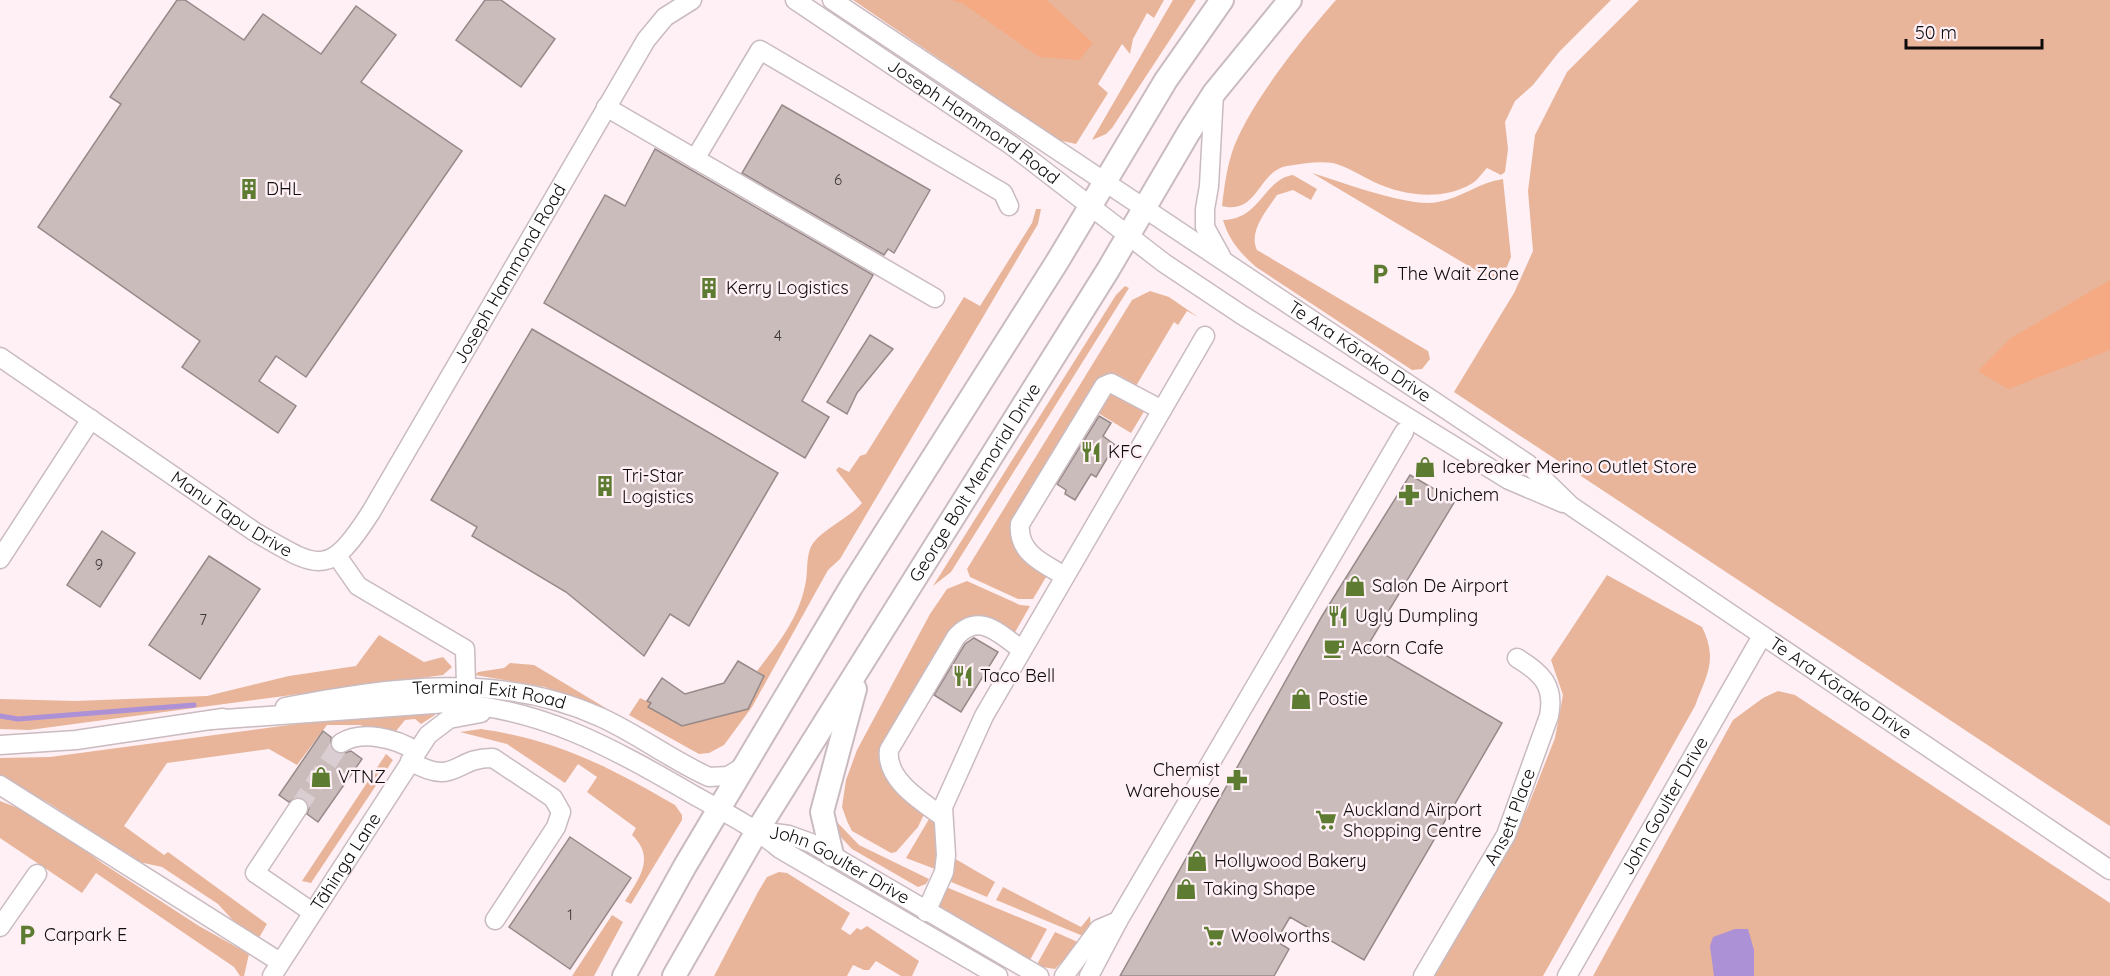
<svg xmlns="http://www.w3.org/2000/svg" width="2110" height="976" font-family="Quicksand,sans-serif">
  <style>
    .green { fill: #e8b59a }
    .forest { fill: #f5aa83 }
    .water { fill: #ad91d7 }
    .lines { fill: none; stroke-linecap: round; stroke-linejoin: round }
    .stream { stroke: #ad91d7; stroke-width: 5 }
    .building { fill: #cabcbb; stroke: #968988; stroke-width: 1.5 }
    .minor-tunnel { stroke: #daced2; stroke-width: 18; stroke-dasharray: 18 9; stroke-linecap: butt }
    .minor-casing { stroke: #c9bbc0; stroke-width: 21 }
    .major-casing { stroke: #c9bbc0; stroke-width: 26 }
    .minor { stroke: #fff; stroke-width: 18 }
    .major { stroke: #fff; stroke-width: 22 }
    .labels { text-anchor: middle; stroke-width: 5; stroke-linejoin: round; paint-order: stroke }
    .number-label { font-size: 15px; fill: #3e3738 }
    .street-label { font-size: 18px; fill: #0f0b0c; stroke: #fef0f5 }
    .poi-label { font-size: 18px; fill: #0f0b0c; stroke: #fef0f5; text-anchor: start }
  </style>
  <rect width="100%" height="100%" fill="#fef0f5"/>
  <path class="green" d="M 853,0 L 1164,0 L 1154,18 L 1147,13 L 1133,39 L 1130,54 L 1122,44 L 1098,84 L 1108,93 L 1076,144 L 1058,140 Z
    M 1173,0 L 1196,0 L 1112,128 L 1106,134 L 1092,140 Z
    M 1336,0 L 1611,0 L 1559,52 L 1533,85 L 1515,101 L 1505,122 L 1508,149 L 1505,172 L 1501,175 L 1487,168 C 1482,173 1477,181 1471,184 C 1442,201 1404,196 1374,182 C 1362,176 1346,166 1333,163 C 1318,161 1301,164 1287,166 C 1258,171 1258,215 1222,206 C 1224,190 1226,172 1231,156 C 1244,110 1304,36 1336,0 Z
    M 1639,0 L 2110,0 L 2110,826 L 1454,392 L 1514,293 L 1533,251 L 1528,191 L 1535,135 L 1567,72 Z
    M 1312,173 C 1342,182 1409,208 1438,202 C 1461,198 1480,182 1503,179 L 1511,257 L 1503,276 L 1494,281 Z
    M 1293,175 L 1317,189 L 1311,200 L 1293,190 L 1277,195 C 1267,210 1248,231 1257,250 L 1428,351 L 1430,359 L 1422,369 L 1412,370 L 1256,267 C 1240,253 1229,240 1223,220 C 1260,220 1264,179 1293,175 Z
    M 1036,209 L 1041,209 L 1038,224 L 840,559 L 828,570 L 752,707 L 724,745 L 709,753 L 699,754 L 629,715 L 640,698 L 651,703 L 748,708 L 764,676 L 757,671 C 778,644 798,619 805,586 C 808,574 806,560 810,549 C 816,532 849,519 862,503 L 836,470 L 839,467 L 849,472 L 860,456 L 866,454 L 964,297 L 980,306 L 1032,223 Z
    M 1125,286 L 1129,288 L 951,572 L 933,586 L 1116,295 Z
    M 1150,291 L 1169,297 L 1198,317 L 1187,311 L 1178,325 L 1174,322 L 1136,386 L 1120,376 L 1112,376 L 1015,522 L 1049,572 L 1033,599 L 1018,599 L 970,577 L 967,569 L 1132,300 Z
    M 1107,390 L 1148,405 L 1131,433 L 1093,410 Z
    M 1607,575 L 1702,627 C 1718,660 1707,674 1695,706 L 1543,976 L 1435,976 L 1527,809 L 1555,738 L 1563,695 L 1551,660 Z
    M 967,581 L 1020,605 L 1030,606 L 1014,634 L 976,617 L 884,754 L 926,810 L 918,827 L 896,852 L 891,853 L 852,831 L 847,821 L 842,807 L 846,780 L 857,750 L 930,614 L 947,589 Z
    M 379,635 L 424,662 L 443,657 L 452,667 L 443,675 L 29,730 L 0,729 L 0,699 L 75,701 L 207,696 L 289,676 L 356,666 Z
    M 510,663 L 534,665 L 619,716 L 545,687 L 475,675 L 478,672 L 504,668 Z
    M 1778,691 L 1795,695 L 2110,903 L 2110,976 L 1593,976 L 1733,720 L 1763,698 Z
    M 434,710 L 435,715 L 421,724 L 415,719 L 405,720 L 392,736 L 360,725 L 327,725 L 297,765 L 269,749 L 167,763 L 124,826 L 164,855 L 168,852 L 267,924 L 257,941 L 249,938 L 218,904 L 162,867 L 139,862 L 47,802 L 0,779 L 0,758 L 50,757 L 326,720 Z
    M 481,729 C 558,740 609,767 675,805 L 682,815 L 682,820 L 631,904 L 625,901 C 639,878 656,858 632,835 L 636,828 L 587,792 L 597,777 L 578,764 L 565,783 L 507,744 L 460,732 Z
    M 386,754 L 393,760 L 311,883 L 302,881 Z
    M 0,801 L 41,817 L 102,863 L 199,926 L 249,954 L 244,976 L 240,976 L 234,967 L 96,873 L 82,893 L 0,838 Z
    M 929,819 L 934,820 C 937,834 941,855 935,869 L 906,858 Z
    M 835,820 L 859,845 L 929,879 L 926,884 L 918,887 L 852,849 L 835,831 Z
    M 952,857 L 995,882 L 987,897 L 949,881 Z
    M 779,872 L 787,873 L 850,913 L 841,929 L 850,935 L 857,928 L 861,930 L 867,926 L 919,961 L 912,976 L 901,976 L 876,961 L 869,970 L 864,970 L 853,965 L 847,976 L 714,976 L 758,892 L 767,877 Z
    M 946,887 L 1047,929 L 1030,960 L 1024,961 L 938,909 Z
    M 1003,887 L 1081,927 L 1090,916 L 1091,929 L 1083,936 L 996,900 Z
    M 612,915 L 623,922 L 594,976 L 572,976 Z
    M 1055,932 L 1080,943 L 1055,969 L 1036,966 Z"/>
  <path class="forest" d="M 951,0 L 1047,0 L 1093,43 L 1079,60 L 1039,57 L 962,3 Z
    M 2110,280 L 2110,350 L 2008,389 L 1978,371 L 2011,338 Z"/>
  <path class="water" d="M 1735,929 L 1748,929 L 1754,950 L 1754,976 L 1714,976 L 1710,946 L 1713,937 Z"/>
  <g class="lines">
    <path class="stream" d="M 0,716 L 18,719 L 194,705"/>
  </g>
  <path class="building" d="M 177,0 L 185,0 L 244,40 L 263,14 L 321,54 L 356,6 L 396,35 L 361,82 L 462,151 L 306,377 L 276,356 L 259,381 L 296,406 L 278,433 L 182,367 L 200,341 L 38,227 L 121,104 L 110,97 Z
    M 485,0 L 501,0 L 555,39 L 521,87 L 456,40 Z
    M 782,105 L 930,190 L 894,253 L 888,249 L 884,255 L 742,173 Z
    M 655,149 L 873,275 L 802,401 L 829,417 L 805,458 L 544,303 L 605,195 L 625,206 Z
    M 532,329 L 778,473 L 689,626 L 670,614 L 644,656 L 566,592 L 472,536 L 477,527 L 431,500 Z
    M 870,335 L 893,349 L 857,393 L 847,414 L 827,402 Z
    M 1099,416 L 1111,423 L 1103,436 L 1115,445 L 1096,477 L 1091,474 L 1075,500 L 1065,494 L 1066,490 L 1057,484 Z
    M 1410,475 L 1455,501 L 1368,645 L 1502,723 L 1364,960 L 1290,917 L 1276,941 L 1289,949 L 1274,976 L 1120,976 L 1322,616 Z
    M 102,531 L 135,553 L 100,607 L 67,585 Z
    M 209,556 L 260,589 L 200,679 L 149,645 Z
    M 974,638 L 998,652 L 961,712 L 934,695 L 965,644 Z
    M 738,661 L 764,676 L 748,709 L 682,726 L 648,707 L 651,703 L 647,701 L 662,678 L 685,694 L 724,683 Z
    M 323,731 L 331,737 L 331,747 L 334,752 L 341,754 L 351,751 L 362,759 L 318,822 L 307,814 L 309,808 L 305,799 L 298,797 L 289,802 L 279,795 Z
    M 570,837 L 631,878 L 570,969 L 509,927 Z"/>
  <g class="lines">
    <path class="minor-tunnel" d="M 298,808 L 341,743"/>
    <defs>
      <g id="minor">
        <path id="s1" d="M 795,0 L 1011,145 L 1164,263 L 1242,315 L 1509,480 L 1563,503"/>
        <path id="s2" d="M 832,0 L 1528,464 L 1571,506 L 2110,870"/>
        <path d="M 1214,93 L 1209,186 L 1205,209 L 1205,227 L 1221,256"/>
        <path d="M 606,107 L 935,298"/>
        <path d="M 695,159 L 760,50 L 1003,193 L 1009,206"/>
        <path id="s3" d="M 0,357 L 255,532 C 319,569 328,579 371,512 L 646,40 L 665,17 L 692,0"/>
        <path d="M 337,556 L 358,586 L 465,649 L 466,685"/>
        <path d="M 0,559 L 91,419"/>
        <path d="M 1065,576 C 1044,564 1017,553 1020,524 L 1104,386 L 1111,383 L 1162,410"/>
        <path id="s4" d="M 285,707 C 391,687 498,671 600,717 C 638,734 671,760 709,777 L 728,776 L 746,765"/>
        <path d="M 211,720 L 447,703 C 541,707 612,748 692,794 C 722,811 753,826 780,849 L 998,976"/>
        <path d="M 341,743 C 362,730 395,738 416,751"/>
        <path d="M 0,745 L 76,740 L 223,718"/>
        <path d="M 410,761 C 456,788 454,757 493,758 L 553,798 L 561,812 L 556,827 L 495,920"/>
        <path d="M 0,785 L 280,962"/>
        <path d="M 298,808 L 255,873 L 312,912"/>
        <path d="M 943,817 C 923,802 885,780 889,750 L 956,637 C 979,611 1000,634 1022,650"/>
        <path id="s5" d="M 759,831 L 789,835 L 811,843 L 1039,976"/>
        <path d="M 926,912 L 944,872 L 946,855 L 943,807 L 984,716 L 1205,336"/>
        <path d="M 0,927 L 37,874"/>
        <path id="s6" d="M 272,976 L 428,735 L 449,719 L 481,713"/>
        <path d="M 1064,976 L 1099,929 L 1118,921"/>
        <path d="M 1089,976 L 1118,921 L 1404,432"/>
        <path id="s7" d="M 1423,976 L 1506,835 L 1549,716 C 1555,686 1542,673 1517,658"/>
        <path id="s8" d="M 1567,976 L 1762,636"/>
      </g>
      <g id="major">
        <path d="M 832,855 L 822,812 L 855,689"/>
        <path d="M 624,976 L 685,866 L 851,587 L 1057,262 L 1166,80 L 1222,0"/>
        <path id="s9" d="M 674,976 L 757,831 L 1108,270 L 1189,132 L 1214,93 L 1290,0"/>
      </g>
    </defs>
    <use href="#minor" class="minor-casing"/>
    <use href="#major" class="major-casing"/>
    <use href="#minor" class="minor"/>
    <use href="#major" class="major"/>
  </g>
  <defs>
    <symbol id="building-bare" viewBox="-9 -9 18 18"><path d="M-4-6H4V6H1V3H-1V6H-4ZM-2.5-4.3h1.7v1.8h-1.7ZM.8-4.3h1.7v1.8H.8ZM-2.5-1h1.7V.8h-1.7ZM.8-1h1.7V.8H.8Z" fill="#5d7c31" stroke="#fef0f5" stroke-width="2.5" paint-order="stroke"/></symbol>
    <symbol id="parking-bare" viewBox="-9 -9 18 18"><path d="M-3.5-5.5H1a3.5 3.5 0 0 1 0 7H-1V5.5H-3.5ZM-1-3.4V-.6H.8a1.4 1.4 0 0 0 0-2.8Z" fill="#5d7c31" stroke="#fef0f5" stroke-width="2.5" paint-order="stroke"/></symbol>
    <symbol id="restaurant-bare" viewBox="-9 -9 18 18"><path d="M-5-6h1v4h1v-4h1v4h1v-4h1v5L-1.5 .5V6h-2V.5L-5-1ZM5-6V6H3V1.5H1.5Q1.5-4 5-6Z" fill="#5d7c31" stroke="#fef0f5" stroke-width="2.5" paint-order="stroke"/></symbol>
    <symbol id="shop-bare" viewBox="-9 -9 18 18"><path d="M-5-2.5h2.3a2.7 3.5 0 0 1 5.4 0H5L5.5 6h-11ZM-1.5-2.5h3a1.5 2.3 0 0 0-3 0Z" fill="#5d7c31" stroke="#fef0f5" stroke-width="2.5" paint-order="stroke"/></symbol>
    <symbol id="pharmacy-bare" viewBox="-9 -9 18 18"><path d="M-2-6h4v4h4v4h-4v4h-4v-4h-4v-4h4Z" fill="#5d7c31" stroke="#fef0f5" stroke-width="2.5" paint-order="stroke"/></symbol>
    <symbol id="cafe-bare" viewBox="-9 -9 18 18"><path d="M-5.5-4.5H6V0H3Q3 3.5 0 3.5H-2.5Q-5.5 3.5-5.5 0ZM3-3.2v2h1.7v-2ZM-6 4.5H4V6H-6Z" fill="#5d7c31" stroke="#fef0f5" stroke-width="2.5" paint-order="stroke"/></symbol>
    <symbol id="supermarket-bare" viewBox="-9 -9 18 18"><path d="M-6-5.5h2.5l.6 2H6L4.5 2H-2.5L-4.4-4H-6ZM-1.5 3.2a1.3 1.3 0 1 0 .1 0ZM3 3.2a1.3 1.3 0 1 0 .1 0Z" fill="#5d7c31" stroke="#fef0f5" stroke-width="2.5" paint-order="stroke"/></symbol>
  </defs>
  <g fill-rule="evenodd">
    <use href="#building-bare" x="234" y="174" width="30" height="30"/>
    <use href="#parking-bare" x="1365" y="259" width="30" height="30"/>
    <use href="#building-bare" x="694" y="273" width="30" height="30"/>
    <use href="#restaurant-bare" x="1076" y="437" width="30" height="30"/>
    <use href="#shop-bare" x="1410" y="452" width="30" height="30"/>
    <use href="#building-bare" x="590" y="471" width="30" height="30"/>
    <use href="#pharmacy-bare" x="1394" y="480" width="30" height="30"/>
    <use href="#shop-bare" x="1340" y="571" width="30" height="30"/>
    <use href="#restaurant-bare" x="1323" y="601" width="30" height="30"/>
    <use href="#cafe-bare" x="1319" y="633" width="30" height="30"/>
    <use href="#restaurant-bare" x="948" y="661" width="30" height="30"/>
    <use href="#shop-bare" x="1286" y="684" width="30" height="30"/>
    <use href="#shop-bare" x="306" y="762" width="30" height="30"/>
    <use href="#pharmacy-bare" x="1222" y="765" width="30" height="30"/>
    <use href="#supermarket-bare" x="1311" y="805" width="30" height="30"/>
    <use href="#shop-bare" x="1182" y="846" width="30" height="30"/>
    <use href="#shop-bare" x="1171" y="874" width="30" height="30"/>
    <use href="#parking-bare" x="12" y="920" width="30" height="30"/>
    <use href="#supermarket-bare" x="1199" y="921" width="30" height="30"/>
  </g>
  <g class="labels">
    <g class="number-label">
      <text x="838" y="185">6</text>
      <text x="778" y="341">4</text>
      <text x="99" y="570">9</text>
      <text x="203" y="625">7</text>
      <text x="570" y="920">1</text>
    </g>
    <g class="street-label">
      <text dy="6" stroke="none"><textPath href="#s1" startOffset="216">Joseph Hammond Road</textPath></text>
      <text dy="6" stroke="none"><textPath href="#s3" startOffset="730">Joseph Hammond Road</textPath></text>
      <text dy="6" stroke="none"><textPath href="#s2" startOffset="634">Te Ara Kōrako Drive</textPath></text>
      <text dy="6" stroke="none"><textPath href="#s9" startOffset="578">George Bolt Memorial Drive</textPath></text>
      <text dy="6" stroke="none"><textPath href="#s3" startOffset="280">Manu Tapu Drive</textPath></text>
      <text dy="6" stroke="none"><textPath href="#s2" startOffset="1222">Te Ara Kōrako Drive</textPath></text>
      <text dy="6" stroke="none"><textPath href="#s4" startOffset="206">Terminal Exit Road</textPath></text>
      <text dy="6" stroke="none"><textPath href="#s8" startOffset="196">John Goulter Drive</textPath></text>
      <text dy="6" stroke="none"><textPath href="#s7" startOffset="182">Ansett Place</textPath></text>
      <text dy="6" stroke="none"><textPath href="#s6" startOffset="136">Tāhinga Lane</textPath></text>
      <text dy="6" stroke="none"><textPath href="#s5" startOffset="88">John Goulter Drive</textPath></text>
    </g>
    <g class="poi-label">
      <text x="266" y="195">DHL</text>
      <text x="1397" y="280">The Wait Zone</text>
      <text x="726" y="294">Kerry Logistics</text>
      <text x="1108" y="458">KFC</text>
      <text x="1442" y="473">Icebreaker Merino Outlet Store</text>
      <text x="622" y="482">Tri-Star<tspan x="622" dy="21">Logistics</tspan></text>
      <text x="1426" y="501">Unichem</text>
      <text x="1372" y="592">Salon De Airport</text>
      <text x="1355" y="622">Ugly Dumpling</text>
      <text x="1351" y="654">Acorn Cafe</text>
      <text x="980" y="682">Taco Bell</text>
      <text x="1318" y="705">Postie</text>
      <text x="1220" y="776" text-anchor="end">Chemist<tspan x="1220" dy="21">Warehouse</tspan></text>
      <text x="338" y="783">VTNZ</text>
      <text x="1343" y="816">Auckland Airport<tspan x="1343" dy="21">Shopping Centre</tspan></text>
      <text x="1214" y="867">Hollywood Bakery</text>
      <text x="1203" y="895">Taking Shape</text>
      <text x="44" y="941">Carpark E</text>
      <text x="1231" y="942">Woolworths</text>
    </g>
  </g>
  <path d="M1906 39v9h136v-9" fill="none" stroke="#0f0b0c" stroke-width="3"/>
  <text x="1915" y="39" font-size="18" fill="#0f0b0c" stroke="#fef0f5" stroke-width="4.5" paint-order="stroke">50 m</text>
</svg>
